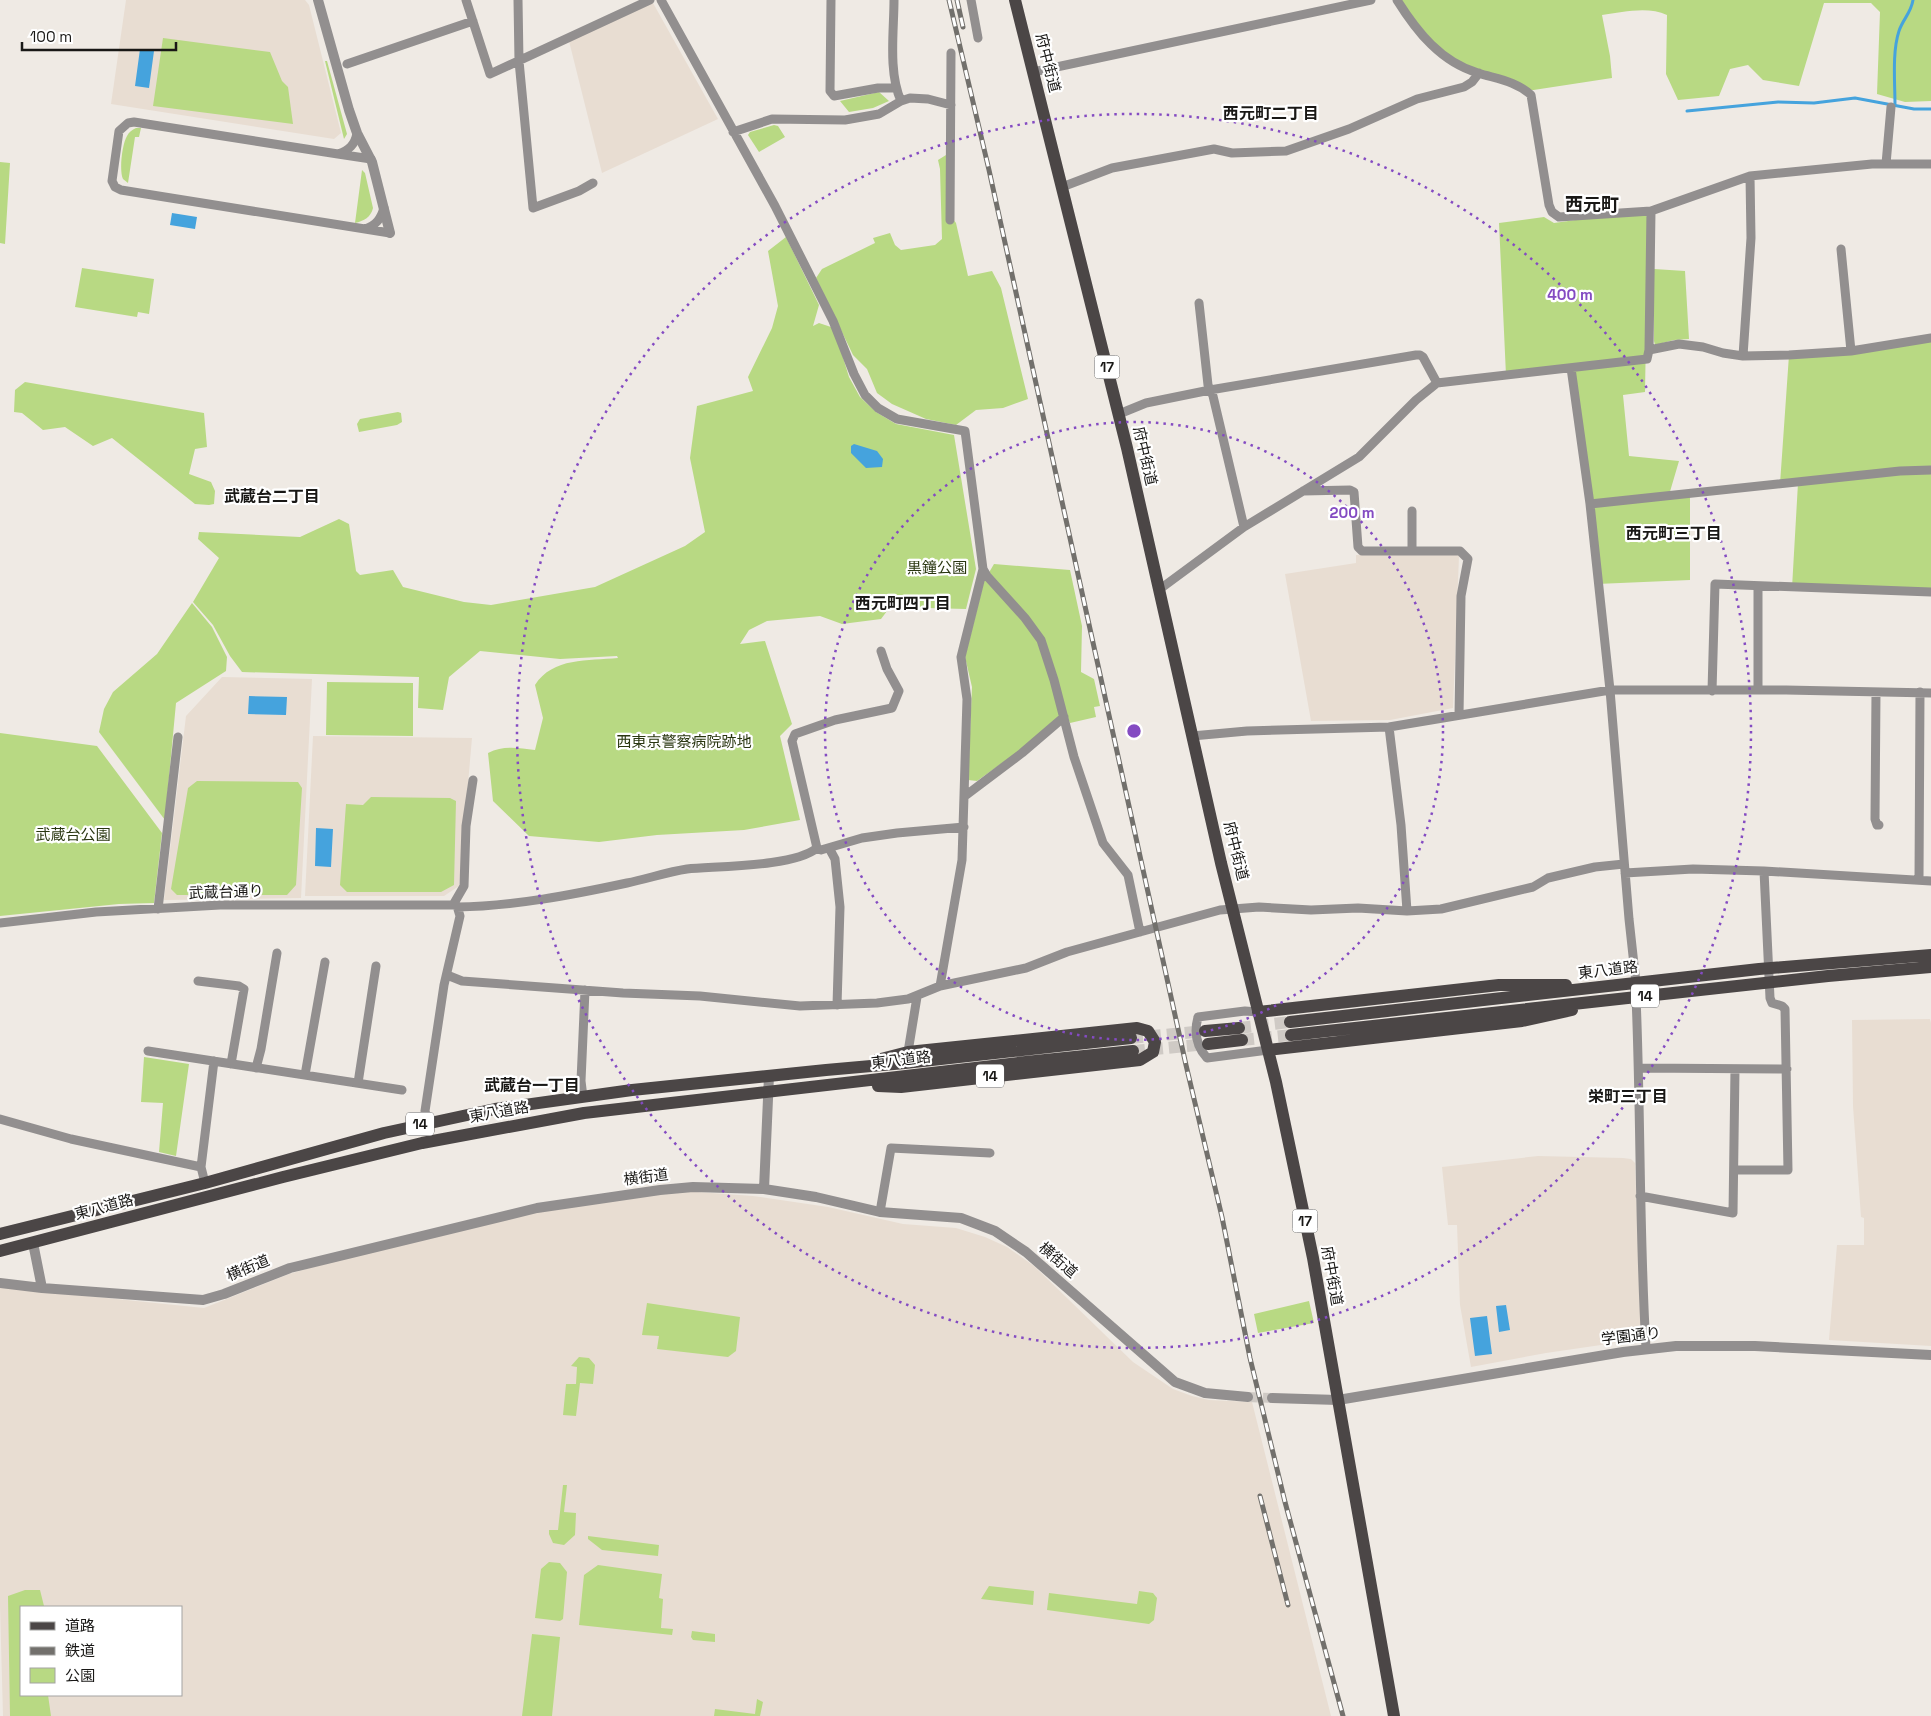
<svg xmlns="http://www.w3.org/2000/svg" width="1931" height="1716" font-family="'Space Grotesk','Noto Sans JP',sans-serif">
  <style>
    .built { fill: #e8ddd2; fill-rule: evenodd }
    .green { fill: #b8d983 }
    .water { fill: #45a3dd }
    .lines { fill: none; stroke-linecap: round; stroke-linejoin: round }
    .stream { stroke: #45a3dd; stroke-width: 3 }
    .tertiary-tunnel { stroke: #cfcac5; stroke-width: 10; stroke-dasharray: 10 5; stroke-linecap: butt }
    .primary-tunnel { stroke: #cfcac5; stroke-width: 12; stroke-dasharray: 12 6; stroke-linecap: butt }
    .minor { stroke: #928f8f; stroke-width: 9 }
    .tertiary { stroke: #928f8f; stroke-width: 10 }
    .primary { stroke: #4b4646; stroke-width: 12 }
    .rail-casing { stroke: #72706c; stroke-width: 5 }
    .rail { stroke: #fff; stroke-width: 3; stroke-dasharray: 9; stroke-linecap: butt }
    .ring { fill: none; stroke: #844bc2; stroke-width: 2.5; stroke-dasharray: 2.5 5 }
    .labels { text-anchor: middle; stroke-width: 4.5; stroke-linejoin: round; paint-order: stroke }
    .shield { fill: #fff; stroke: #5e5d5c; stroke-width: 1 }
    .shield-label { font-size: 14px; font-weight: bold; fill: #191816 }
    .street-label { font-size: 15px; fill: #191816; stroke: #fff }
    .park-label { font-size: 15px; fill: #2a3711; stroke: #fff }
    .neighbourhood-label { font-size: 16px; font-weight: bold; fill: #191816; stroke: #fff }
    .quarter-label { font-size: 18px; font-weight: bold; fill: #191816; stroke: #fff }
    .centre { fill: #844bc2; stroke: #fff; stroke-width: 2.5 }
    .ring-label { font-size: 15px; text-anchor: middle; font-weight: bold; fill: #844bc2; stroke: #fff; stroke-width: 4.5; stroke-linejoin: round; paint-order: stroke }
  </style>
  <rect width="100%" height="100%" fill="#efeae4"/>
  <path class="built" d="M 126,0 L 305,0 L 309,5 L 341,133 L 334,139 L 111,104 Z
    M 653,3 L 718,119 L 602,173 L 569,41 Z
    M 1455,553 L 1459,556 L 1453,708 L 1390,720 L 1311,721 L 1285,574 L 1356,563 L 1356,555 Z
    M 222,677 L 312,679 L 301,898 L 164,900 L 186,716 Z
    M 313,736 L 472,738 L 459,886 L 444,896 L 305,896 Z
    M 1930,1019 L 1931,1023 L 1931,1346 L 1829,1340 L 1837,1245 L 1864,1245 L 1864,1218 L 1861,1217 L 1853,1106 L 1852,1020 Z
    M 1538,1156 L 1623,1158 L 1631,1159 L 1635,1163 L 1642,1339 L 1546,1353 L 1471,1367 L 1460,1305 L 1457,1225 L 1448,1225 L 1442,1167 Z
    M 684,1191 L 753,1196 L 828,1207 L 903,1224 L 956,1228 L 985,1237 L 1007,1247 L 1034,1266 L 1133,1362 L 1173,1389 L 1192,1396 L 1209,1400 L 1252,1402 L 1331,1716 L 3,1716 L 0,1606 L 0,1287 L 204,1308 L 289,1274 L 369,1251 L 529,1212 ZM 21,1607 L 181,1607 L 181,1695 L 21,1695 Z"/>
  <path class="green" d="M 1397,0 L 1931,0 L 1931,101 L 1905,102 L 1877,94 L 1880,12 L 1871,3 L 1824,3 L 1799,86 L 1763,80 L 1748,65 L 1730,69 L 1719,96 L 1678,100 L 1666,74 L 1667,15 C 1648,6 1623,12 1602,15 L 1610,56 L 1612,78 L 1527,91 L 1448,58 Z
    M 163,38 L 270,52 L 282,81 L 288,87 L 293,124 L 153,106 Z
    M 325,61 L 327,61 L 347,134 L 344,139 Z
    M 879,92 L 889,101 L 873,108 L 849,112 L 840,101 Z
    M 774,125 L 778,126 L 785,137 L 759,152 L 748,135 L 750,132 Z
    M 136,128 L 141,128 L 139,137 L 135,137 L 128,183 L 123,179 C 119,171 122,144 127,136 C 129,132 132,130 136,128 Z
    M 946,155 L 948,212 L 956,223 L 968,276 L 992,271 L 1001,288 L 1028,399 L 1003,408 L 976,410 L 956,425 L 926,419 L 892,404 L 877,393 L 867,369 L 853,355 L 816,278 L 822,269 L 875,243 L 873,238 L 890,233 L 895,245 L 901,250 L 935,245 L 942,239 L 940,169 L 938,160 Z
    M 0,162 L 10,163 L 5,244 L 0,243 Z
    M 362,170 L 365,173 L 373,208 C 371,217 364,221 355,223 Z
    M 1633,212 L 1646,215 L 1648,219 L 1645,392 L 1623,395 L 1629,456 L 1679,461 L 1669,495 L 1690,493 L 1690,580 L 1597,584 L 1571,369 L 1506,375 L 1499,223 L 1544,217 L 1554,223 Z
    M 786,237 L 819,305 L 813,326 L 819,323 L 834,328 L 849,377 L 860,397 L 876,412 L 896,424 L 954,435 L 976,569 L 966,609 L 890,607 L 881,619 L 842,624 L 820,616 L 767,621 L 749,630 L 740,644 L 765,641 L 792,724 L 780,736 L 800,820 L 744,830 L 657,835 L 599,842 L 529,836 L 493,801 L 488,753 C 504,745 518,748 535,750 L 543,718 L 535,685 C 553,657 588,661 618,658 L 617,656 L 560,659 L 480,651 L 449,677 L 443,710 L 418,708 L 419,677 L 242,672 L 230,656 L 213,625 L 193,602 L 219,558 L 198,539 L 199,532 L 300,537 L 339,519 L 349,524 L 356,571 L 360,575 L 393,570 L 403,587 L 464,602 L 491,605 L 595,587 L 685,546 L 705,532 L 690,458 L 697,406 L 753,391 L 748,377 L 772,328 L 778,306 L 768,251 Z
    M 82,268 L 154,279 L 149,314 L 138,312 L 137,317 L 75,307 Z
    M 1654,269 L 1685,271 L 1689,339 L 1674,340 L 1655,345 L 1654,341 Z
    M 1931,338 L 1931,592 L 1792,588 L 1798,483 L 1780,484 L 1789,355 Z
    M 25,382 L 204,413 L 207,447 L 195,449 L 189,474 L 211,482 L 215,491 L 214,504 L 209,505 L 195,504 L 112,438 L 93,446 L 65,427 L 43,430 L 22,413 L 14,412 L 15,390 Z
    M 398,412 L 401,413 L 402,422 L 397,425 L 359,432 L 357,424 L 360,419 Z
    M 994,564 L 1070,570 L 1082,626 L 1081,672 L 1094,679 L 1100,706 L 1094,707 L 1096,717 L 1070,723 L 1065,711 L 1019,751 L 977,781 L 968,780 L 972,687 L 965,657 L 984,581 Z
    M 192,603 L 212,627 L 227,657 L 226,671 L 176,703 L 165,820 L 99,732 L 104,709 L 113,692 L 157,654 Z
    M 327,682 L 413,683 L 413,736 L 326,735 Z
    M 0,733 L 97,746 L 162,833 L 154,903 L 119,904 L 0,916 Z
    M 197,781 L 298,782 L 302,788 L 296,885 L 287,895 L 177,895 L 171,889 L 188,788 Z
    M 371,797 L 450,798 L 456,801 L 454,885 L 441,892 L 347,892 L 340,885 L 346,804 L 363,805 Z
    M 144,1057 L 189,1064 L 176,1156 L 159,1152 L 163,1103 L 141,1102 Z
    M 1309,1301 L 1314,1323 L 1258,1333 L 1254,1314 Z
    M 647,1303 L 740,1317 L 736,1351 L 728,1357 L 657,1349 L 659,1336 L 642,1335 Z
    M 579,1357 L 589,1358 L 595,1365 L 593,1384 L 580,1383 L 576,1416 L 563,1415 L 566,1384 L 576,1384 L 577,1367 L 571,1366 Z
    M 563,1485 L 567,1485 L 564,1512 L 576,1513 L 575,1535 L 564,1545 L 553,1543 L 549,1534 L 549,1530 L 558,1530 Z
    M 588,1536 L 659,1545 L 658,1556 L 602,1550 L 588,1539 Z
    M 549,1562 L 560,1563 L 567,1572 L 563,1619 L 560,1621 L 535,1618 L 541,1569 Z
    M 598,1565 L 662,1574 L 659,1598 L 663,1599 L 661,1628 L 673,1629 L 672,1635 L 579,1625 L 584,1575 Z
    M 989,1586 L 1034,1591 L 1033,1605 L 981,1599 Z
    M 25,1590 L 40,1590 L 44,1606 L 21,1607 L 21,1695 L 48,1695 L 51,1716 L 10,1716 L 8,1596 Z
    M 1139,1591 L 1153,1593 L 1157,1598 L 1154,1620 L 1149,1624 L 1047,1610 L 1049,1593 L 1137,1604 Z
    M 692,1631 L 715,1634 L 715,1642 L 693,1640 L 691,1637 Z
    M 532,1634 L 560,1637 L 552,1716 L 522,1716 Z
    M 757,1699 L 763,1702 L 760,1716 L 714,1716 L 715,1709 L 755,1714 Z"/>
  <path class="water" d="M 140,49 L 154,51 L 149,88 L 135,86 Z
    M 172,213 L 197,217 L 195,229 L 170,225 Z
    M 854,444 L 877,451 L 883,459 L 882,467 L 866,468 L 851,453 L 851,446 Z
    M 249,696 L 287,697 L 286,715 L 248,714 Z
    M 316,828 L 333,829 L 331,867 L 315,866 Z
    M 1506,1305 L 1510,1330 L 1499,1332 L 1496,1306 Z
    M 1487,1316 L 1492,1354 L 1475,1356 L 1470,1318 Z"/>
  <g class="lines">
    <path class="stream" d="M 1895,105 C 1895,83 1892,52 1899,31 C 1903,19 1911,13 1913,0
      M 1687,111 L 1778,102 L 1814,103 L 1855,98 L 1914,109 L 1931,109"/>
    <path class="tertiary-tunnel" d="M 1248,1397 L 1272,1398"/>
    <path class="primary-tunnel" d="M 1239,1028 L 1290,1022
      M 1131,1038 L 1205,1031
      M 1242,1040 L 1291,1035
      M 1133,1051 L 1208,1044"/>
    <path class="minor" d="M 466,0 L 490,74 L 650,0
      M 518,0 L 519,61 L 533,208 L 579,191 L 593,183
      M 661,0 L 775,206 L 833,321 L 854,374 L 865,395 L 878,408 L 897,419 L 965,431 L 983,569 L 961,657 L 967,699 L 962,860 L 940,986
      M 831,0 L 830,91 L 834,96 L 878,88 L 895,88
      M 894,0 C 894,31 888,72 901,101
      M 971,0 L 978,38
      M 1397,0 C 1417,32 1441,62 1478,73 C 1497,79 1516,81 1531,95 L 1549,205 L 1552,212 L 1559,217 L 1651,211 L 1750,176 L 1872,164 L 1931,164
      M 347,64 L 473,21
      M 1033,72 L 1371,0
      M 733,132 L 772,119 L 845,120 L 879,114 L 901,101 L 910,98 L 928,99 L 951,105
      M 357,133 C 355,145 349,150 338,154 L 134,122 L 128,123 L 119,131 L 112,181 L 115,187 L 121,190 L 390,233
      M 338,154 L 371,159
      M 1886,164 L 1891,107
      M 1062,187 L 1112,168 L 1214,149 L 1232,153 L 1286,151 L 1349,129 L 1417,99 L 1464,87 L 1472,82 L 1479,73
      M 950,220 L 951,53
      M 365,229 C 376,225 381,219 384,208
      M 1841,249 L 1851,351
      M 1199,303 L 1208,385 L 1213,396 L 1244,527
      M 1649,350 L 1679,344 L 1703,347 L 1723,353 L 1743,356 L 1789,355 L 1851,351 L 1931,338
      M 1743,356 L 1751,238 L 1750,176
      M 1571,368 L 1590,504 L 1610,690 L 1629,919 L 1636,983
      M 1119,414 L 1146,403 L 1210,390 L 1416,355 L 1420,355 L 1423,357 L 1437,383
      M 1303,491 L 1350,490 L 1354,492 L 1358,547 L 1362,551 L 1460,551 L 1468,559 L 1461,596 L 1459,715
      M 1590,504 L 1900,471 L 1931,470
      M 1412,511 L 1412,551
      M 983,569 L 987,576 L 1025,618 L 1041,640 L 1054,680 L 1074,757 L 1103,843 L 1128,875 L 1140,932
      M 1160,589 L 1244,527 L 1359,457 L 1416,400 L 1437,383 L 1647,359 L 1649,350 L 1651,211
      M 1758,690 L 1758,586
      M 1712,691 L 1715,584 L 1931,592
      M 1876,692 L 1875,819 L 1877,825 L 1879,825
      M 1389,727 L 1401,825 L 1407,911
      M 1192,736 L 1247,731 L 1389,727 L 1610,690 L 1786,690 L 1931,693
      M 965,796 L 1022,753 L 1064,717
      M 817,848 L 792,741 L 795,734 L 835,720 L 892,708 L 899,691 L 887,669 L 881,651
      M 829,848 L 835,859 L 840,907 L 837,1005
      M 1625,873 L 1693,869 L 1764,871 L 1931,881
      M 1919,880 L 1920,692
      M 453,905 L 464,886 L 466,826 L 473,780
      M 457,907 C 515,906 571,895 627,883 C 647,879 667,872 687,869 C 718,866 794,867 817,848 L 821,850 L 862,838 L 897,833 L 964,827
      M 158,909 L 178,737
      M 0,923 L 96,912 L 220,905 L 453,905
      M 447,975 L 462,981 L 623,993 L 700,996 L 800,1006 L 877,1003 L 908,999 L 940,986 L 1026,968 L 1067,952 L 1220,910 L 1259,907 L 1311,910 L 1358,908 L 1407,911 L 1441,909 L 1533,887 L 1548,878 L 1595,867 L 1624,864
      M 198,981 L 239,986 L 244,989 L 231,1064
      M 1636,997 C 1641,1114 1639,1231 1646,1348
      M 1258,1012 L 1245,1011 L 1198,1017 C 1194,1032 1196,1046 1207,1058 L 1268,1050
      M 148,1051 L 402,1090
      M 908,1052 L 917,997
      M 256,1068 L 261,1049 L 277,953
      M 1639,1068 L 1787,1069
      M 305,1075 L 325,962
      M 358,1083 L 376,966
      M 583,1097 L 581,1081 L 585,990
      M 0,1119 L 71,1139 L 201,1167 L 205,1183
      M 428,1122 L 425,1111 L 444,985 L 460,916 L 457,906 L 453,905
      M 201,1167 L 214,1061
      M 1735,1170 L 1788,1170 L 1785,1009 L 1782,1006 L 1772,1003 L 1770,998 L 1764,871
      M 1640,1196 L 1733,1213 L 1735,1069
      M 880,1212 L 891,1148 L 990,1153"/>
    <path class="tertiary" d="M 318,0 L 349,110 L 357,133 L 372,162 L 390,233
      M 764,1189 L 769,1076
      M 33,1243 L 42,1288
      M 0,1283 L 42,1288 L 203,1300 L 224,1294 L 290,1268 L 537,1208 L 660,1190 L 693,1187 L 764,1189 L 816,1197 L 880,1212 L 961,1218 L 995,1231 L 1026,1252 L 1175,1382 L 1205,1393 L 1248,1397
      M 1272,1398 L 1338,1400 L 1623,1352 L 1676,1346 L 1755,1346 L 1931,1355"/>
    <path class="primary" d="M 1015,0 L 1127,448 L 1221,863 L 1276,1082 L 1313,1258 L 1394,1716
      M 1258,1012 L 1499,985 L 1566,985
      M 1290,1022 L 1759,969 L 1931,955
      M 1205,1031 L 1239,1028
      M 1291,1035 L 1828,976 L 1931,967
      M 1208,1044 L 1242,1040
      M 1268,1050 L 1522,1021 L 1572,1010
      M 877,1060 L 908,1052 L 1137,1028 L 1148,1031 L 1155,1042 L 1153,1052 L 1140,1060 L 901,1087 L 878,1086
      M 0,1234 L 205,1183 L 384,1133 L 495,1109 L 632,1090 L 826,1070 L 905,1063 L 1131,1038
      M 0,1251 L 283,1177 L 422,1143 L 584,1113 L 1026,1062 L 1133,1051"/>
    <defs>
      <path id="rail" d="M 949,0 L 989,170 L 1186,1065 L 1222,1217 L 1250,1358 L 1285,1502 L 1343,1716
        M 957,0 L 963,27
        M 1260,1496 L 1288,1605"/>
    </defs>
    <use href="#rail" class="rail-casing"/>
    <use href="#rail" class="rail"/>
  </g>
  <g class="ring">
    <circle cx="1134" cy="731" r="309"/>
    <circle cx="1134" cy="731" r="617"/>
  </g>
  <g class="labels">
    <g class="shield">
      <rect x="1094.5" y="355.5" width="25" height="23" rx="4"/>
      <rect x="1631" y="984.5" width="28" height="23" rx="4"/>
      <rect x="976" y="1064.5" width="28" height="23" rx="4"/>
      <rect x="406" y="1112.5" width="28" height="23" rx="4"/>
      <rect x="1292.5" y="1209.5" width="25" height="23" rx="4"/>
    </g>
    <g class="shield-label">
      <text x="1107" y="372">17</text>
      <text x="1645" y="1001">14</text>
      <text x="990" y="1081">14</text>
      <text x="420" y="1129">14</text>
      <text x="1305" y="1226">17</text>
    </g>
    <g class="street-label">
      <text transform="translate(1048 63) rotate(76)" y="5">府中街道</text>
      <text transform="translate(1145 456) rotate(77)" y="5">府中街道</text>
      <text transform="translate(1236 851) rotate(76)" y="5">府中街道</text>
      <text transform="translate(226 892) rotate(-2)" y="5">武蔵台通り</text>
      <text transform="translate(1608 970) rotate(-7)" y="5">東八道路</text>
      <text transform="translate(901 1060) rotate(-7)" y="5">東八道路</text>
      <text transform="translate(499 1112) rotate(-10)" y="5">東八道路</text>
      <text transform="translate(646 1177) rotate(-7)" y="5">横街道</text>
      <text transform="translate(104 1207) rotate(-15)" y="5">東八道路</text>
      <text transform="translate(1058 1260) rotate(41)" y="5">横街道</text>
      <text transform="translate(248 1268) rotate(-22)" y="5">横街道</text>
      <text transform="translate(1332 1276) rotate(80)" y="5">府中街道</text>
      <text transform="translate(1631 1336) rotate(-7)" y="5">学園通り</text>
    </g>
    <g class="park-label">
      <text x="937" y="573">黒鐘公園</text>
      <text x="684" y="747">西東京警察病院跡地</text>
      <text x="73" y="840">武蔵台公園</text>
    </g>
    <g class="neighbourhood-label">
      <text x="1271" y="119">西元町二丁目</text>
      <text x="272" y="502">武蔵台二丁目</text>
      <text x="1674" y="539">西元町三丁目</text>
      <text x="903" y="609">西元町四丁目</text>
      <text x="532" y="1091">武蔵台一丁目</text>
      <text x="1628" y="1102">栄町三丁目</text>
    </g>
    <g class="quarter-label">
      <text x="1592" y="211">西元町</text>
    </g>
  </g>
  <circle cx="1134" cy="731" r="8" class="centre"/>
  <g class="ring-label">
    <text x="1570" y="300">400 m</text>
    <text x="1352" y="518">200 m</text>
  </g>
  <rect x="20" y="1606" width="162" height="90" fill="#ffffff" stroke="#a3a3a2"/>
  <rect x="30" y="1622" width="25" height="8" fill="#4b4646" stroke="#a3a3a2"/>
  <text x="65" y="1631" font-size="15" fill="#191816">道路</text>
  <rect x="30" y="1647" width="25" height="8" fill="#72706c" stroke="#a3a3a2"/>
  <text x="65" y="1656" font-size="15" fill="#191816">鉄道</text>
  <rect x="30" y="1668" width="25" height="15" fill="#b8d983" stroke="#a3a3a2"/>
  <text x="65" y="1681" font-size="15" fill="#191816">公園</text>
  <path d="M22 42v8h154v-8" fill="none" stroke="#191816" stroke-width="2.5"/>
  <text x="30" y="42" font-size="15" fill="#191816" stroke="#ffffff" stroke-width="4" paint-order="stroke">100 m</text>
</svg>
